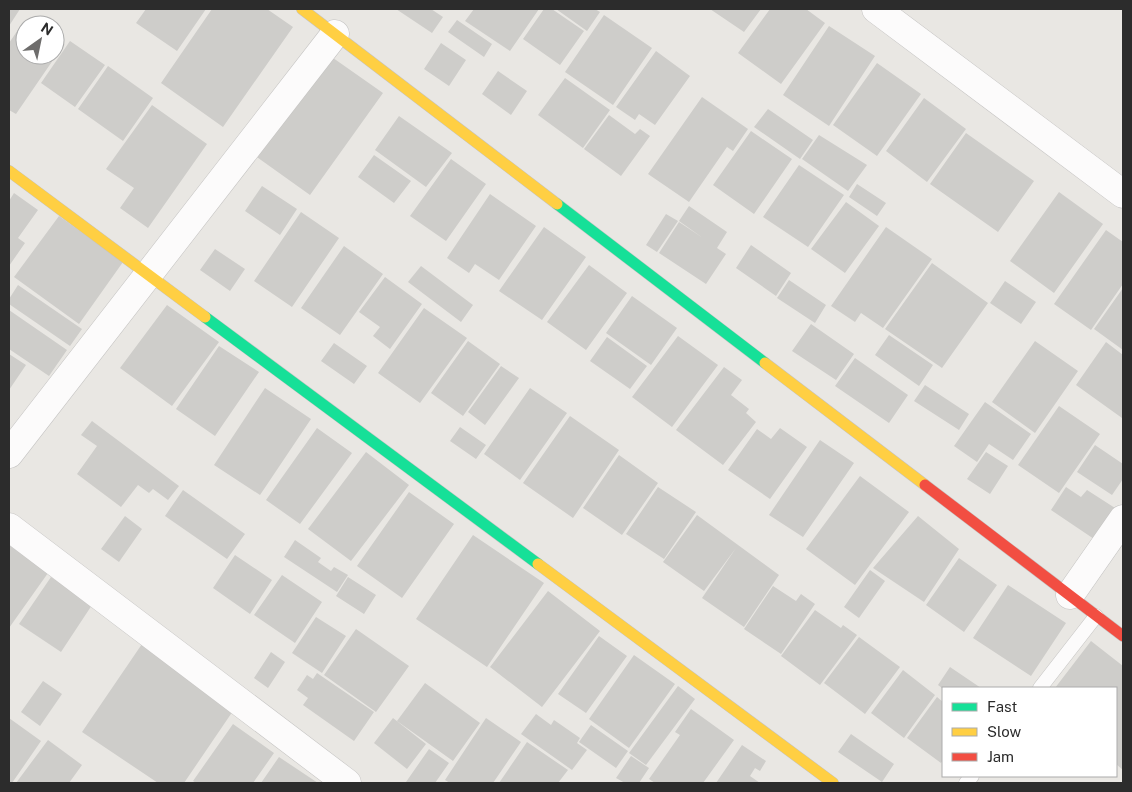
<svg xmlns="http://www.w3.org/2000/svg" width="1132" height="792" font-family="'Public Sans',sans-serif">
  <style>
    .building { fill: #cecdca }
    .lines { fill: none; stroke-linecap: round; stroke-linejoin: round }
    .lane-casing { stroke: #c4c3c2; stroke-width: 15 }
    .street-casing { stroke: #c4c3c2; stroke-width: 29 }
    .fast-casing { stroke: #c4c3c2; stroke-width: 12 }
    .slow-casing { stroke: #c4c3c2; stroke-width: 12 }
    .jam-casing { stroke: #c4c3c2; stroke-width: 12 }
    .lane { stroke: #fcfbfb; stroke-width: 14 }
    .street { stroke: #fcfbfb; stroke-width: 28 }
    .fast { stroke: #16e098; stroke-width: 11 }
    .slow { stroke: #ffcf43; stroke-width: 11 }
    .jam { stroke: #f24e42; stroke-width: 11 }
  </style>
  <rect width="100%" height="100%" fill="#e9e7e3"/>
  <path class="building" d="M 9,9 L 20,9 L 9,26 Z
    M 146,9 L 206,9 L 177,51 L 136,23 Z
    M 212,9 L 267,9 L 293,27 L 223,127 L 161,83 Z
    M 396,9 L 431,9 L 443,17 L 432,33 Z
    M 474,9 L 539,9 L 510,51 L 465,21 Z
    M 544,9 L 552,9 L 584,31 L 560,65 L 523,39 Z
    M 556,9 L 595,9 L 600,12 L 587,31 Z
    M 710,9 L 761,9 L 744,32 Z
    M 770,9 L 806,9 L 825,23 L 781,84 L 738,53 Z
    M 604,15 L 652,48 L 613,105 L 565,72 Z
    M 457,20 L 492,44 L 484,57 L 448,32 Z
    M 24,21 L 31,25 L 25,25 L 25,55 L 55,55 L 55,42 L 62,47 L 16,114 L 9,110 L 9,43 Z
    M 829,26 L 875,56 L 829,126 L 783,95 Z
    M 70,41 L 105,65 L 75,107 L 41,83 Z
    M 441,43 L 466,60 L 449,86 L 424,69 Z
    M 656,51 L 690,76 L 655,125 L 639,114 L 635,120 L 616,107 Z
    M 326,53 L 383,93 L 310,195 L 254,155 Z
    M 877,63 L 921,94 L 877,156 L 833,125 Z
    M 108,66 L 153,98 L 123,141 L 78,109 Z
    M 498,71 L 527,91 L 511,115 L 482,94 Z
    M 565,78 L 610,110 L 583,148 L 538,115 Z
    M 702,97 L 748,129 L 733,151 L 727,147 L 689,202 L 648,174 Z
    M 924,98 L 966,129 L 927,182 L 886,151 Z
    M 152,105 L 207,144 L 148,228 L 120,208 L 134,188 L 106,169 Z
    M 768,109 L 813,140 L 800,159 L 754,127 Z
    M 609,115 L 635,134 L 640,129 L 650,136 L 621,176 L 584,149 Z
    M 399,116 L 452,153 L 426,187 L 375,150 Z
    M 751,131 L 792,159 L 754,214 L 713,185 Z
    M 966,133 L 1034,181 L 998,232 L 930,184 Z
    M 819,135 L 867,165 L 848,191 L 802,159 Z
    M 374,155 L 411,181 L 394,203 L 358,177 Z
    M 451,159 L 486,184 L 446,241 L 410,216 Z
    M 799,165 L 844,195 L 808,247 L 763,217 Z
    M 857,184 L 886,203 L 877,216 L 849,197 Z
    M 262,186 L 297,209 L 280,235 L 245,211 Z
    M 1059,192 L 1103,224 L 1054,293 L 1010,261 Z
    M 14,193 L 38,210 L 18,238 L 25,243 L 9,266 L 9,201 Z
    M 490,194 L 536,226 L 499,280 L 475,264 L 469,273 L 447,258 Z
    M 846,202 L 879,226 L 845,273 L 811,249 Z
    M 689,206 L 727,232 L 717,248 L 726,254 L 706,284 L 659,253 L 679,222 L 703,238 L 679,221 Z
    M 301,212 L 339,238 L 292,307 L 254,281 Z
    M 666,214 L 678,221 L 657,252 L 646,245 Z
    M 59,216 L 123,262 L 79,324 L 14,277 Z
    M 544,227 L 586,257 L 542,320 L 499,291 Z
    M 886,227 L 932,259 L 883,328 L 861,313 L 855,322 L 831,306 Z
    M 1106,230 L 1123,242 L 1123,284 L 1091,330 L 1054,304 Z
    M 751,245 L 791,273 L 776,296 L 736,268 Z
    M 344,246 L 383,274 L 340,335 L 301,308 Z
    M 215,249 L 245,269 L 230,291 L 200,270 Z
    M 932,263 L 988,303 L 942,368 L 885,329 Z
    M 589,265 L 627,293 L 586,350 L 547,322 Z
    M 421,266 L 473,305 L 461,322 L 408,282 Z
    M 385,277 L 422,304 L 390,349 L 373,336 L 380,327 L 359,312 Z
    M 789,280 L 826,305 L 815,323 L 777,298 Z
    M 1005,281 L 1036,302 L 1021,324 L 990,303 Z
    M 18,285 L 82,329 L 70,346 L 9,304 L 9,299 Z
    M 1123,288 L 1123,350 L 1094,329 Z
    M 632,296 L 677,328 L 651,365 L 606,333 Z
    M 167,305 L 219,342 L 172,406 L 120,368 Z
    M 424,308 L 467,338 L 420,403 L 378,373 Z
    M 9,310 L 67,350 L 49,376 L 9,349 Z
    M 811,324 L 854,354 L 836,380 L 792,351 Z
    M 889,335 L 933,365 L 919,386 L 875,355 Z
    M 678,336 L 718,365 L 672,427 L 632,397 Z
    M 607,337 L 647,366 L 630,389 L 590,361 Z
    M 468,341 L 500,364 L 463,416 L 431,393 Z
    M 1035,341 L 1078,371 L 1035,433 L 992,402 Z
    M 1106,342 L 1123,355 L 1122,418 L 1076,385 Z
    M 334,343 L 367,366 L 354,384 L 321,361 Z
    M 219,346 L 259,372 L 215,436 L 176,409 Z
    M 9,354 L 26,365 L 9,390 Z
    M 855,358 L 908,395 L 889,423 L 835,386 Z
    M 501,366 L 519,378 L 485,425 L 468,412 Z
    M 724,367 L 742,380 L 731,395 L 749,409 L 746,413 L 756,422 L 723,465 L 676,430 Z
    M 925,385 L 969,414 L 959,430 L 914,401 Z
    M 265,388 L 311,419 L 260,495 L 214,465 Z
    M 530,388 L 567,413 L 520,480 L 484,454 Z
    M 985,402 L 1031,434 L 1013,460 L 989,444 L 977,462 L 954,446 Z
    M 1059,406 L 1100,434 L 1059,493 L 1018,465 Z
    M 570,416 L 619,450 L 573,518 L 523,483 Z
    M 92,421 L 179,486 L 168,500 L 153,489 L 149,493 L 138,485 L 121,507 L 77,474 L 97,446 L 81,435 Z
    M 460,427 L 486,445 L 476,459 L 450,441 Z
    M 317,428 L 352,453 L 300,524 L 266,500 Z
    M 780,428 L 807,447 L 770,499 L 728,470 L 757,429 L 771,439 Z
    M 820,440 L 854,463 L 803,537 L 769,515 Z
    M 1095,445 L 1123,464 L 1123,479 L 1112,495 L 1077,472 Z
    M 366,452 L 409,485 L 351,561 L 308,529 Z
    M 986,452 L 1008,466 L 990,494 L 967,479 Z
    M 619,455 L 658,483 L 622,535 L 583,508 Z
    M 860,476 L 909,512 L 855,585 L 806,549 Z
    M 658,487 L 696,512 L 664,559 L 626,534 Z
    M 1066,487 L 1081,497 L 1087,490 L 1115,508 L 1094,539 L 1051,510 Z
    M 183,490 L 245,534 L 227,559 L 165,516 Z
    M 409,492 L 454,524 L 402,598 L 357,566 Z
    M 697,515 L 779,575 L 744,627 L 702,598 L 736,548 L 704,591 L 663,562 Z
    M 125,516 L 142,529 L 119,562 L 101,549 Z
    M 918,516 L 959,549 L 924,602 L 873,568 Z
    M 473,535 L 544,583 L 487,667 L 416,619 Z
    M 295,540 L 321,558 L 318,562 L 331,571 L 334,567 L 348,575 L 337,592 L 284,557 Z
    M 9,545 L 48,573 L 9,628 Z
    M 235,555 L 272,580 L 250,614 L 213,588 Z
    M 959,558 L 997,585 L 964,632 L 926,605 Z
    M 870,570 L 885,581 L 859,618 L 844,607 Z
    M 282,575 L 322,602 L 295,643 L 254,615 Z
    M 51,577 L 92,605 L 61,652 L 19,624 Z
    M 348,577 L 376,595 L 364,614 L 336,596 Z
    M 1008,585 L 1066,623 L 1031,676 L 973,638 Z
    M 773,586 L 796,601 L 801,594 L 815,604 L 781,654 L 744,629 Z
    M 548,591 L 600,631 L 542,707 L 490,667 Z
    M 815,610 L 841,628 L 843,625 L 857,635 L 820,685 L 781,656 Z
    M 316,617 L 346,636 L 322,673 L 292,653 Z
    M 356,629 L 409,666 L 376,712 L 324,675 Z
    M 599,636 L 627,656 L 586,713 L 558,694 Z
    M 859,637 L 900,667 L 865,714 L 824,683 Z
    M 1091,641 L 1123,666 L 1123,770 L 1116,764 L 1116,688 L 1055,688 Z
    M 142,644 L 235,708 L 184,783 L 158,783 L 82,732 Z
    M 271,652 L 285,662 L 268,688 L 254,678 Z
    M 634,655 L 675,684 L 629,748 L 589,719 Z
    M 950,667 L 981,688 L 942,688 L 938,685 Z
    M 903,670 L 935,695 L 904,738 L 871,713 Z
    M 317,673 L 374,712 L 354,741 L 303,705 L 308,698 L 297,690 L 307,675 L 313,679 Z
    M 43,681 L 62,694 L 40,726 L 21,712 Z
    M 425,683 L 480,723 L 453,761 L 397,721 Z
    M 678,686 L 695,699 L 646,765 L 629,753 Z
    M 937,697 L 943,702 L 943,760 L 941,763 L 907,738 Z
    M 691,709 L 734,740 L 703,783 L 655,783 L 649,779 L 680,735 L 675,732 Z
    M 536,714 L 551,725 L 554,720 L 580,738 L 577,743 L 587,750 L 572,770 L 521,734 Z
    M 9,718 L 41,741 L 12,783 L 9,783 Z
    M 393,718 L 426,744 L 407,769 L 374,743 Z
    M 486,718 L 521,742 L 493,783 L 450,783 L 445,780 Z
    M 233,724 L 274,753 L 253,783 L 196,783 L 193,781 Z
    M 591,725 L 628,751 L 616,768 L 579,742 Z
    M 851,734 L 894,764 L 882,782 L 838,752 Z
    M 48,740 L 82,765 L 69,783 L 16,783 Z
    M 527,742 L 568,770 L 558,783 L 499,783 Z
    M 742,745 L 766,761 L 760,771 L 755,768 L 750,776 L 760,783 L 716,783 Z
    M 429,749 L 449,763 L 435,783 L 408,783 L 406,782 Z
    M 631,756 L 649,768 L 639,783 L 625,783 L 616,778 Z
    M 279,757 L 318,783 L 261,783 Z"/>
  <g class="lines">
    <defs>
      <path id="lane" d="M 1040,688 L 1096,616
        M 966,783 L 972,776"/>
      <path id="street" d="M 876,9 L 1123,194
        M 9,454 L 335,34
        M 9,527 L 347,783
        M 1070,595 L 1123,519"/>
      <path id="fast" d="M 557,204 L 765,363
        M 205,317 L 538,564"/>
      <path id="slow" d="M 302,9 L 557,204
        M 9,171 L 205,317
        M 765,363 L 925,485
        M 538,564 L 833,783"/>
      <path id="jam" d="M 925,485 L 1123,636"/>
    </defs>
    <use href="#lane" class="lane-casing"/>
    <use href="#street" class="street-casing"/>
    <use href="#fast" class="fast-casing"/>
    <use href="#slow" class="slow-casing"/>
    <use href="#jam" class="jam-casing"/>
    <use href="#lane" class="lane"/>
    <use href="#street" class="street"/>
    <use href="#fast" class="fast"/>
    <use href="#slow" class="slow"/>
    <use href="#jam" class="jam"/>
  </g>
  <rect width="1132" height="792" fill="none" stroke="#2c2c2c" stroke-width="20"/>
  <rect x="942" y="687" width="175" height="90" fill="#ffffff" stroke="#ababab"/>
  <rect x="952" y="703" width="25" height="8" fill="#16e098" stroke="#ababab"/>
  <text x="987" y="712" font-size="15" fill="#2c2c2c">Fast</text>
  <rect x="952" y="728" width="25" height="8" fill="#ffcf43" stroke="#ababab"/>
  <text x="987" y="737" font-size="15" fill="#2c2c2c">Slow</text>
  <rect x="952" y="753" width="25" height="8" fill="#f24e42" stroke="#ababab"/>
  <text x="987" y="762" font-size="15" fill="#2c2c2c">Jam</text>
  <g transform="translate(40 40) rotate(33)"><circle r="24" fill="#ffffff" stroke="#ababab"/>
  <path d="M0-4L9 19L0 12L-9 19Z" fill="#6e6d6c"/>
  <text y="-8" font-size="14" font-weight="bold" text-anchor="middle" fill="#2c2c2c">N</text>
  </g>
</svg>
